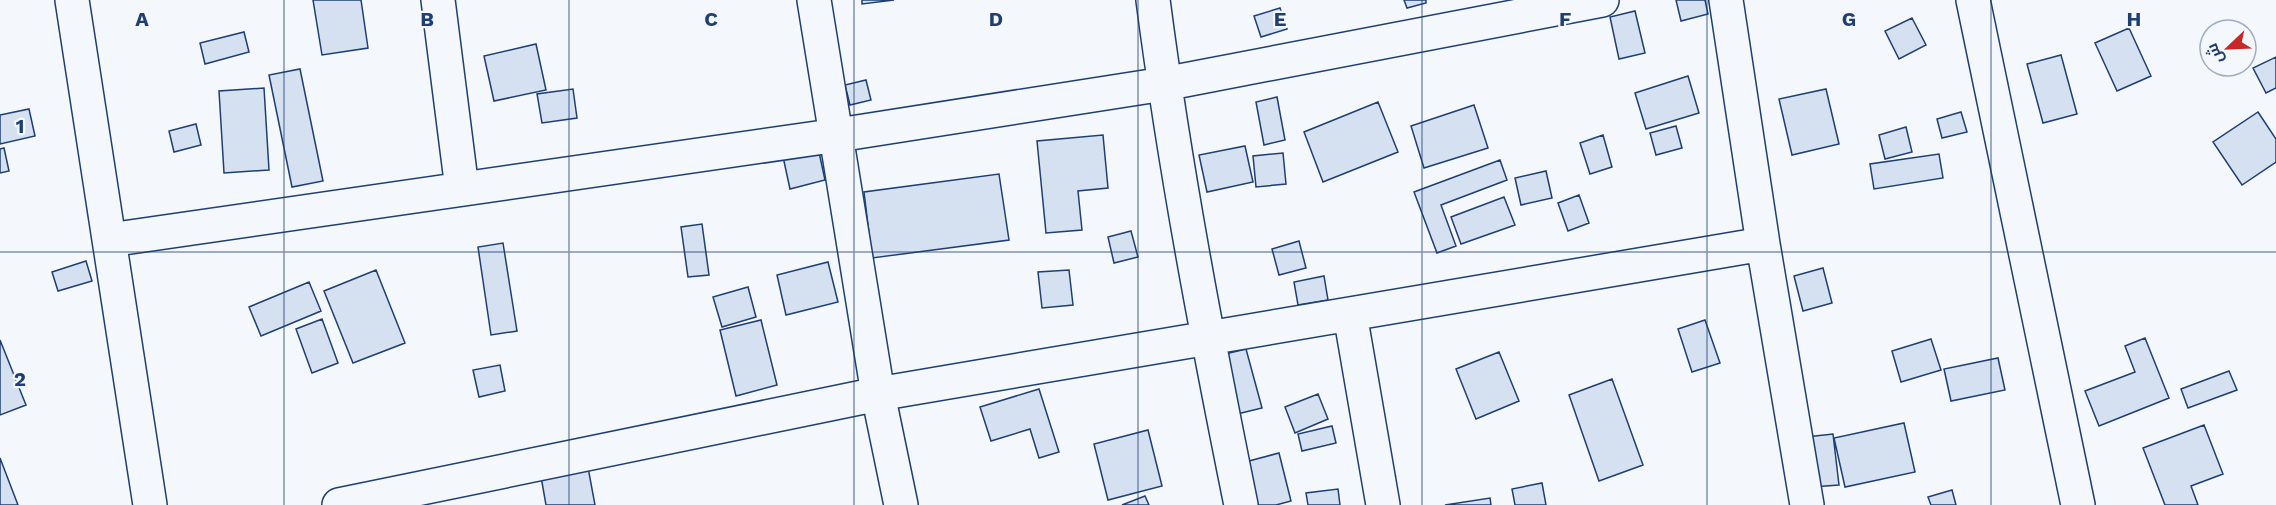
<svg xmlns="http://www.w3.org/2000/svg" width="2276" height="505" font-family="'Work Sans',Cairo,sans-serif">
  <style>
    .building { fill: #d5e0f0; stroke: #1d3f73; stroke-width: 1.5 }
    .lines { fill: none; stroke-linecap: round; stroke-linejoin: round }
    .minor-casing { stroke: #1d3f73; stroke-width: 36 }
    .minor { stroke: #f4f7fb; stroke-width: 33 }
    .grid { fill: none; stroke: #1d3f73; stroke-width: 1.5; stroke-opacity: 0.55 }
    .grid-label { font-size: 20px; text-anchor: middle; font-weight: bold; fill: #1d3f73; stroke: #f4f7fb; stroke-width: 4.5; stroke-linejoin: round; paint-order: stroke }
  </style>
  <rect width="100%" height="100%" fill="#f4f7fb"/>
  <path class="building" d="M 313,0 L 361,0 L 368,48 L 322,55 Z
    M 862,0 L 894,0 L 862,4 Z
    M 1404,0 L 1426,0 L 1426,3 L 1407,8 Z
    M 1676,0 L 1705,0 L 1708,14 L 1681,21 Z
    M 1280,8 L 1287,29 L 1261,37 L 1254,16 Z
    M 1635,11 L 1645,53 L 1619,59 L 1610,17 Z
    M 1912,18 L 1926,45 L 1899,59 L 1885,31 Z
    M 2129,28 L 2151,76 L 2117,91 L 2095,43 Z
    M 244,32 L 249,52 L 205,64 L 200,43 Z
    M 536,44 L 546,90 L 494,101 L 484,56 Z
    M 2061,55 L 2077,114 L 2043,123 L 2027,64 Z
    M 2276,57 L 2276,88 L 2266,93 L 2253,68 Z
    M 300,69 L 323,181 L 292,187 L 269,75 Z
    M 1688,76 L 1699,113 L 1646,129 L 1635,93 Z
    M 866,80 L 871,100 L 850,105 L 845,85 Z
    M 264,88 L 269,170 L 224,173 L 219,91 Z
    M 573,89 L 577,118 L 542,123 L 537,94 Z
    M 1826,89 L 1839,144 L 1792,155 L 1779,99 Z
    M 1277,97 L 1285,140 L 1264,145 L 1256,102 Z
    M 1378,102 L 1398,152 L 1323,182 L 1304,132 Z
    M 1474,105 L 1488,148 L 1424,168 L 1411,126 Z
    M 29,109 L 35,136 L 0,144 L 0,115 Z
    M 1961,112 L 1967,132 L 1942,138 L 1937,119 Z
    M 2258,112 L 2276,139 L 2276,162 L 2242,185 L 2213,142 Z
    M 196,124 L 201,145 L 174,152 L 169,131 Z
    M 1676,126 L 1682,148 L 1656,155 L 1650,133 Z
    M 1906,127 L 1912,152 L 1885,159 L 1879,135 Z
    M 1103,135 L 1108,188 L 1078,191 L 1082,230 L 1046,233 L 1037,141 Z
    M 1603,135 L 1612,167 L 1590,174 L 1580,143 Z
    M 817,143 L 825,180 L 790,189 L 782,152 Z
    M 1245,146 L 1253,182 L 1207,192 L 1199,155 Z
    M 4,148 L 9,171 L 0,173 L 0,149 Z
    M 1283,153 L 1286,184 L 1256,187 L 1253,156 Z
    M 1939,154 L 1943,178 L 1874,189 L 1870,164 Z
    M 1500,160 L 1507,180 L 1441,205 L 1456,246 L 1437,253 L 1414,192 Z
    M 1546,171 L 1552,198 L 1521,205 L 1515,178 Z
    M 999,174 L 1009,240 L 872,258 L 864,192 Z
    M 1579,195 L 1589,223 L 1568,231 L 1558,203 Z
    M 1504,197 L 1515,225 L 1461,244 L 1451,217 Z
    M 702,224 L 709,275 L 688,277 L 681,227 Z
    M 1131,231 L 1138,257 L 1114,263 L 1108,237 Z
    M 1299,241 L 1306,268 L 1279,275 L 1272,249 Z
    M 503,243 L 517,331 L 491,335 L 478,247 Z
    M 86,261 L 92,281 L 58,291 L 52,272 Z
    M 828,262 L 838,302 L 786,315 L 777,275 Z
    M 1823,268 L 1832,303 L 1803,311 L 1794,276 Z
    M 376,270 L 405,343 L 353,363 L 324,291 Z
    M 1069,270 L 1073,305 L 1042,308 L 1038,272 Z
    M 1324,276 L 1328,300 L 1298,305 L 1294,282 Z
    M 309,282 L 321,311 L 261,336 L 249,307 Z
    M 748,287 L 756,317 L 722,327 L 713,297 Z
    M 322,319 L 338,363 L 312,373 L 296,329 Z
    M 761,320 L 777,385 L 736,396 L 720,330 Z
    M 1705,320 L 1720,363 L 1692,372 L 1678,329 Z
    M 2145,338 L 2169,398 L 2099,426 L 2085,391 L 2135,372 L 2125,346 Z
    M 1931,339 L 1941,370 L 1901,382 L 1892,351 Z
    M 0,340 L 26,405 L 0,415 Z
    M 1246,349 L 1262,408 L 1237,414 L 1221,355 Z
    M 1499,352 L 1519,401 L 1476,419 L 1456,369 Z
    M 1998,358 L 2005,390 L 1951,401 L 1944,369 Z
    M 500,365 L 505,391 L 479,397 L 473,370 Z
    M 2229,371 L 2237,390 L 2188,408 L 2181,389 Z
    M 1612,379 L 1643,465 L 1599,481 L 1569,395 Z
    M 1039,389 L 1059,452 L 1039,458 L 1030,429 L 991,441 L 980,407 Z
    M 1318,394 L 1328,419 L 1295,433 L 1285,407 Z
    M 1904,423 L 1915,472 L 1845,487 L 1834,438 Z
    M 2204,425 L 2223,474 L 2191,486 L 2198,505 L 2165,505 L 2143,448 Z
    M 1332,426 L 1336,443 L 1302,451 L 1298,434 Z
    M 1148,430 L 1162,486 L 1108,500 L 1094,444 Z
    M 1833,434 L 1839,485 L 1812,487 L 1806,437 Z
    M 1279,453 L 1291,501 L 1276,505 L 1255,505 L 1245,462 Z
    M 0,458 L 18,505 L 0,505 Z
    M 587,462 L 595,505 L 546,505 L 540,471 Z
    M 1542,483 L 1546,505 L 1515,505 L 1512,489 Z
    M 1338,489 L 1340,505 L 1308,505 L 1306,493 Z
    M 1952,490 L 1956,505 L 1931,505 L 1928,497 Z
    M 1145,496 L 1149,505 L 1122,505 Z
    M 1490,498 L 1491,505 L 1445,505 Z"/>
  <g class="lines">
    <defs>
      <path id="minor" d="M 72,0 L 150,505
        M 438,0 L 462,189
        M 814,0 L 878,394 L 901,505
        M 1153,0 C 1175,169 1207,337 1241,505
        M 1726,0 L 1763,244 L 1807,505
        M 1973,0 L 2078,505
        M 109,240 L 838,135 L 1164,84 L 1602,0
        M 1350,314 L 1383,505
        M 339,505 L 878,394 L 1763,244"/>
    </defs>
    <use href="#minor" class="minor-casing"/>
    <use href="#minor" class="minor"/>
  </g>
  <path class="grid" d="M 284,0 L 284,505M 569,0 L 569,505M 854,0 L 854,505M 1138,0 L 1138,505M 1422,0 L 1422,505M 1707,0 L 1707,505M 1991,0 L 1991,505M 0,252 L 2276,252"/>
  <g class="grid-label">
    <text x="142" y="26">A</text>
    <text x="427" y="26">B</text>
    <text x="711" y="26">C</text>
    <text x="996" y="26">D</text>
    <text x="1280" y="26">E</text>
    <text x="1565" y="26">F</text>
    <text x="1849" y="26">G</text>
    <text x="2134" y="26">H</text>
    <text x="20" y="133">1</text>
    <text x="20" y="386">2</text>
  </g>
  <g transform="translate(2228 48) rotate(247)"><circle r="28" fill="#f4f7fb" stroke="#9eadc5" stroke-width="1.5"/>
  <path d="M0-4.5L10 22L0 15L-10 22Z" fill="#c62828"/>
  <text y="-9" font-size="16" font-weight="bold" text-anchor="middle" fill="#1d3f73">ش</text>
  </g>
</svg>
